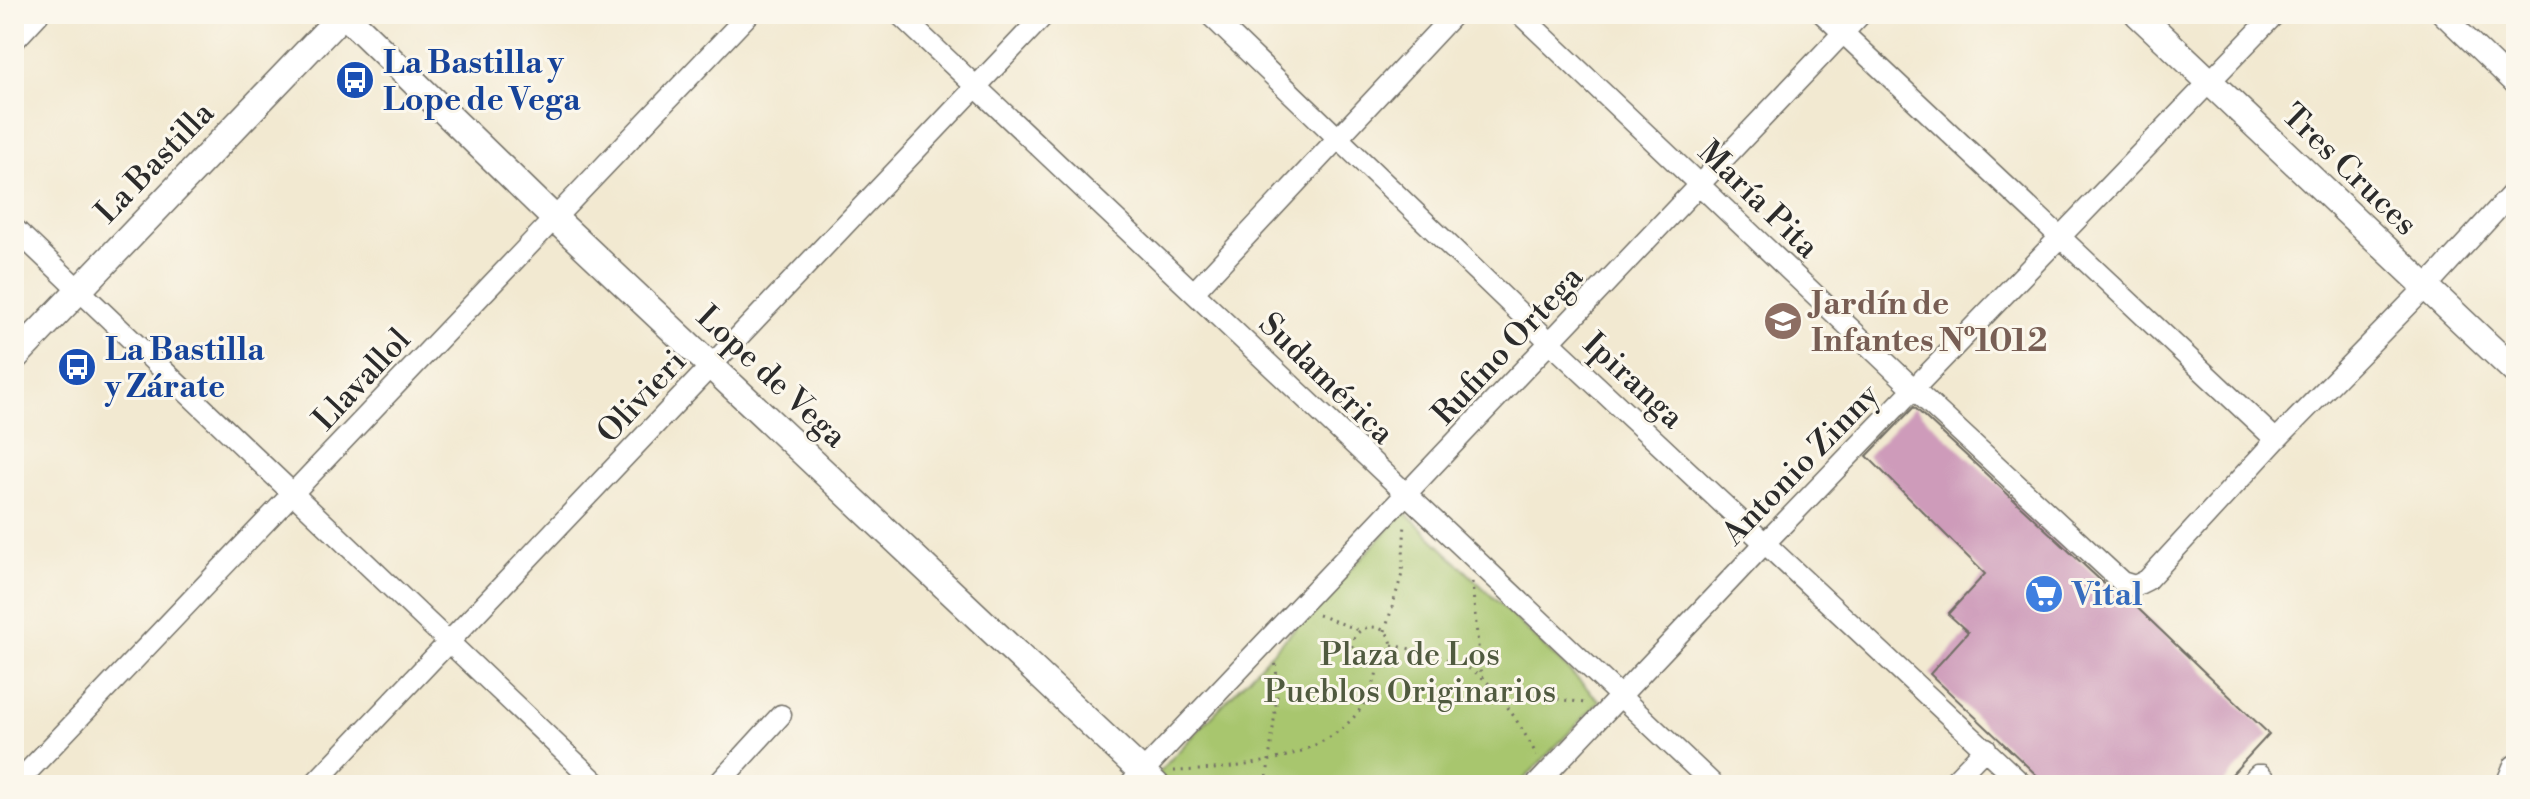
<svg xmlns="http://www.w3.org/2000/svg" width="2530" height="799" font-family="'Libre Bodoni',serif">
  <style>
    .green { fill: #a8c66e; stroke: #6a784c; stroke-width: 2 }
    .building { fill: #ce9bba }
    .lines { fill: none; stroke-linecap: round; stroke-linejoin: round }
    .service-casing { stroke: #716e65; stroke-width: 13 }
    .minor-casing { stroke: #716e65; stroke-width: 23 }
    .tertiary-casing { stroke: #716e65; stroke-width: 29 }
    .path { stroke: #716e65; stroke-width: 3; stroke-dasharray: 2 6; stroke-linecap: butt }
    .service { stroke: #fff; stroke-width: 10 }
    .minor { stroke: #fff; stroke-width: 20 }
    .tertiary { stroke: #fff; stroke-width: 26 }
    .labels { text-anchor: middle; stroke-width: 6; stroke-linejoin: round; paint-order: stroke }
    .transit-label { font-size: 32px; font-weight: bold; fill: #164399; stroke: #fbf7ec; text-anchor: start }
    .street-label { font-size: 32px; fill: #2b2b2b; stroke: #fbf7ec }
    .education-label { font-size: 32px; font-weight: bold; fill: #785e54; stroke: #fbf7ec; text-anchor: start }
    .shop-label { font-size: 32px; font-weight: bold; fill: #366cbe; stroke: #fbf7ec; text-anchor: start }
    .park-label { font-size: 32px; fill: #505a3f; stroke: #fbf7ec }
  </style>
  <rect width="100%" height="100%" fill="#fbf7ec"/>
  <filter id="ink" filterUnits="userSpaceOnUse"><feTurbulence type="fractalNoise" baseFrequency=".0125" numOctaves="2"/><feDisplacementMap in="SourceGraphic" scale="16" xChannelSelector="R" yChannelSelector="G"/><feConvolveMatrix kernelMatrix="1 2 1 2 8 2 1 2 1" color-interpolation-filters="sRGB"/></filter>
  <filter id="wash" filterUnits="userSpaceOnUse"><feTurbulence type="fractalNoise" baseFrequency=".006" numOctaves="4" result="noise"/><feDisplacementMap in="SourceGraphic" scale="32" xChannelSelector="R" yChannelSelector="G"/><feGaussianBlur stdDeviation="1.8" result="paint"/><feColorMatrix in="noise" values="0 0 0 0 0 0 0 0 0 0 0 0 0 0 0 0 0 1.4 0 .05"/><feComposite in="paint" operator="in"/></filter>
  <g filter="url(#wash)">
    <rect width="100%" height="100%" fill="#f2e9d1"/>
    <path class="green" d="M 1405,512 L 1600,701 L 1518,785 L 1171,785 L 1158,773 Z"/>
    <g id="blocks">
      <path class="building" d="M 1914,407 L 2113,592 L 2125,596 L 2269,734 L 2222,785 L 2047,785 L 1930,674 L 1968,632 L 1948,614 L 1985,574 L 1867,456 Z"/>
    </g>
  </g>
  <g filter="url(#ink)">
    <use href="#blocks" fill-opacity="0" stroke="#716e65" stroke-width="2"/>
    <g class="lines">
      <defs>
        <path id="service" d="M 2241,785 L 2256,770 L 2263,770 L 2278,785"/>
        <path id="minor" d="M 899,14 L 1714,785
          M 1209,14 L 1551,343 L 2023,785
          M 1520,14 L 1914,389 L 2122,582 L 2135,586 L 2147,580 L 2276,440 L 2425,288 L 2516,189
          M 1823,14 L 2276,440
          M 2442,14 L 2516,85
          M 14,41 L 39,14
          M 14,228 L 599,785
          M 1194,292 L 1454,14
          M 15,785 L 749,14
          M 313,785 L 1045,14
          M 717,785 L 781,715
          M 1130,785 L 1861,14
          M 1536,785 L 1765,543 L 2275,14
          M 1950,785 L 1986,748"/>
        <path id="tertiary" d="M 344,14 L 554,218 L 1156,785
          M 2138,14 L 2516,372
          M 14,358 L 343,14
          M 2509,785 L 2516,768"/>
      </defs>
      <use href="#service" class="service-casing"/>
      <use href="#minor" class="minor-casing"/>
      <use href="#tertiary" class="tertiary-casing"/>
      <path class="path" d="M 1472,582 L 1481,677
        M 1318,615 L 1359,630
        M1352 647a20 20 0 1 1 40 0a20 20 0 1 1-40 0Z
        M 1385,631 L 1402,574 L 1405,522
        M 1392,645 C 1420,651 1450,657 1475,672 C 1498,687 1524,731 1537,756
        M 1494,690 L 1585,703
        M 1174,771 C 1250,769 1363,757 1378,666
        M 1266,785 L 1278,688 L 1275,658"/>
      <use href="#service" class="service"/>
      <use href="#minor" class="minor"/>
      <use href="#tertiary" class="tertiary"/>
    </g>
  </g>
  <defs>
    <symbol id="bus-disc" viewBox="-11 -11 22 22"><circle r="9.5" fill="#1a4fb4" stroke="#fbf7ec"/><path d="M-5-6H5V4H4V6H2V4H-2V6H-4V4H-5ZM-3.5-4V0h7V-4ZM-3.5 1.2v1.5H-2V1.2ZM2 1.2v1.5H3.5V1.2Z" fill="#fff"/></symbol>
    <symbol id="school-disc" viewBox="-11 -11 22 22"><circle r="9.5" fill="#8d6e63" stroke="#fbf7ec"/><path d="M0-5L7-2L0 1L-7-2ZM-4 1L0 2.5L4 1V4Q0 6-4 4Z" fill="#fff"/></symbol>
    <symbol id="supermarket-disc" viewBox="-11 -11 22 22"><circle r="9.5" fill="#3f7fe0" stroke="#fbf7ec"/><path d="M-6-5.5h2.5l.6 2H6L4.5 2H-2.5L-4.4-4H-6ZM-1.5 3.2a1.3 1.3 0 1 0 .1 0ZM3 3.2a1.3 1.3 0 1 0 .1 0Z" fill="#fff"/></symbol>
  </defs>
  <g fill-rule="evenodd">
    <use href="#bus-disc" x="333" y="58" width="44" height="44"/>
    <use href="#school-disc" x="1761" y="299" width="44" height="44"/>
    <use href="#bus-disc" x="55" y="345" width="44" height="44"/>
    <use href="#supermarket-disc" x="2022" y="572" width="44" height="44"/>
  </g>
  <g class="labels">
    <g class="transit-label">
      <text x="383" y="73">La Bastilla y<tspan x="383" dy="37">Lope de Vega</tspan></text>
      <text x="105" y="360">La Bastilla<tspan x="105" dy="37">y Zárate</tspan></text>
    </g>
    <g class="street-label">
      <text transform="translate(154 162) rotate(-46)" y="11">La Bastilla</text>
      <text transform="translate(2350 169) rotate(44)" y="11">Tres Cruces</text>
      <text transform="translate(1759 199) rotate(44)" y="11">María Pita</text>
      <text transform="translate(1507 345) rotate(-47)" y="11">Rufino Ortega</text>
      <text transform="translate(772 376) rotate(43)" y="11">Lope de Vega</text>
      <text transform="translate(1327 378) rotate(44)" y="11">Sudamérica</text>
      <text transform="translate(361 379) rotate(-47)" y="11">Llavallol</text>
      <text transform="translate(1634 380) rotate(43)" y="11">Ipiranga</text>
      <text transform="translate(641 396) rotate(-47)" y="11">Olivieri</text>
      <text transform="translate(1800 464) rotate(-46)" y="11">Antonio Zinny</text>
    </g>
    <g class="education-label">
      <text x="1811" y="314">Jardín de<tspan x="1811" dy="37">Infantes Nº1012</tspan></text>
    </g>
    <g class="shop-label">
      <text x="2072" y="605">Vital</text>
    </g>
    <g class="park-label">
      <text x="1410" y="665">Plaza de Los<tspan x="1410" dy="37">Pueblos Originarios</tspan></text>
    </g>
  </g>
  <rect width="2530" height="799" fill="none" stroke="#fbf7ec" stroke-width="48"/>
</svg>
